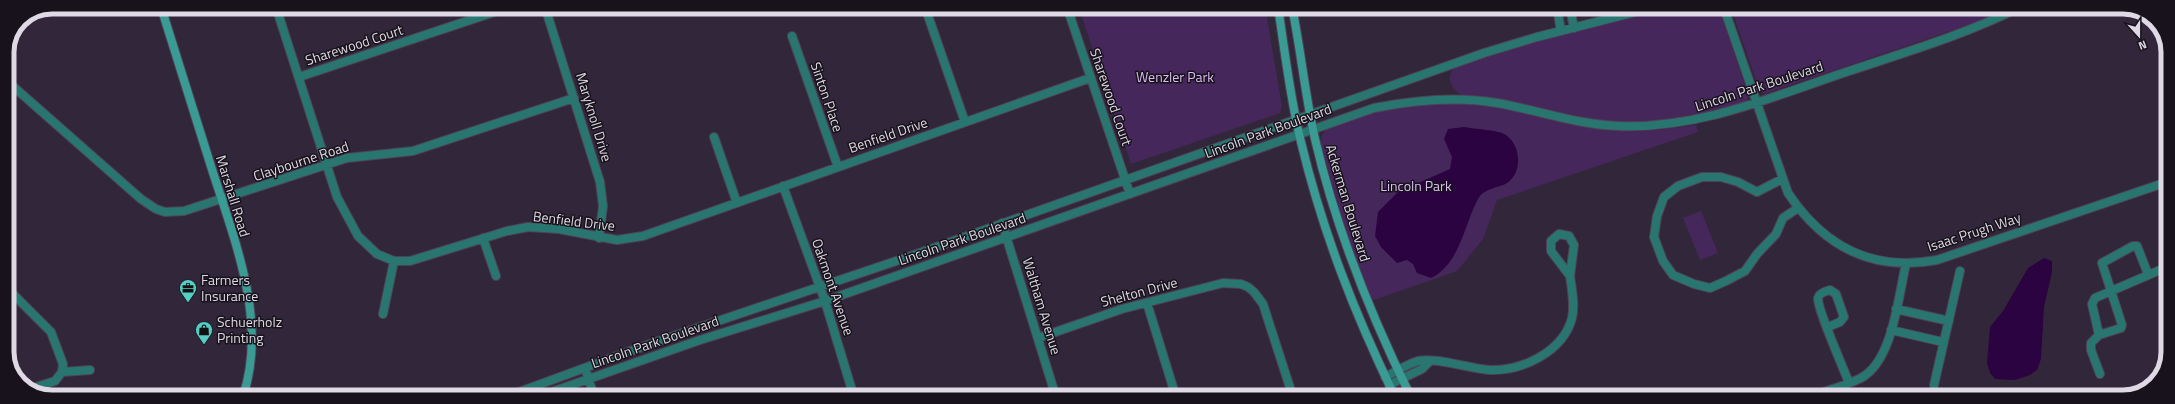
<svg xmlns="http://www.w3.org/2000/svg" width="2175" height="404" font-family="'Titillium Web',sans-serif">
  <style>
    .green { fill: #46275b }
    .water { fill: #2b0340 }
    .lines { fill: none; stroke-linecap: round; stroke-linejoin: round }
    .street-casing { stroke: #4e4355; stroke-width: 10 }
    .secondary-casing { stroke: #4e4355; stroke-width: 10 }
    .street { stroke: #297670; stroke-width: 8 }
    .secondary { stroke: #3a9b94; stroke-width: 8 }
    .labels { text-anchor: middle; stroke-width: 3; stroke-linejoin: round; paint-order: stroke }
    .street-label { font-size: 14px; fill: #dfd9e5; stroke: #17121b }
    .park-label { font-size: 14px; fill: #dcbdf4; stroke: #17121b }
    .poi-label { font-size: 14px; fill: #dfd9e5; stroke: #17121b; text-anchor: start }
    .rim { fill: none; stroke: #dfd9e5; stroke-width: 5 }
  </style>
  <rect width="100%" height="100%" fill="#32273a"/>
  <path class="green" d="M 1091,7 L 1265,7 L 1282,106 L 1280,113 L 1131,164 L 1080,11 Z
    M 1663,8 L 1719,8 L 1746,89 L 1748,98 L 1745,102 C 1705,115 1664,124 1622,122 C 1581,120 1542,108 1502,100 C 1489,97 1472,99 1460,94 C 1452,90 1447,78 1452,71 C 1454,68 1459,66 1462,65 L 1527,44 Z
    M 1731,8 L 2009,8 L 1977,22 L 1764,94 L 1760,92 Z
    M 1450,103 L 1485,105 L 1591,127 L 1616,130 L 1656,130 L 1696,125 L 1698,132 L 1497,200 L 1483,239 L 1457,271 L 1371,301 C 1354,259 1340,216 1329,173 C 1326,163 1320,150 1321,140 C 1321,136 1324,132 1326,129 L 1375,111 L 1414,105 Z
    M 1701,211 L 1718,253 L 1700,260 L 1683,218 Z"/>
  <path class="water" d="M 1464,127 C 1474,129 1499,130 1506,135 C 1521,145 1523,173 1507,183 C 1499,188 1484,188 1478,199 C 1464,225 1460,264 1431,278 L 1417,273 L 1413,264 L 1407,260 L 1397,263 L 1381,247 L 1375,236 L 1378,212 L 1398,192 L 1450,169 L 1452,157 L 1444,139 L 1448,129 Z
    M 2044,258 L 2052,261 L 2052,272 L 2044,307 L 2041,359 L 2037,370 L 2030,375 L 2015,380 L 1995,379 L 1990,373 L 1987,363 L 1990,327 L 2003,311 L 2028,268 Z"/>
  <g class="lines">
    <defs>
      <path id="street" d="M 276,7 L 337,197 L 358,236 L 377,254 L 394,261 L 410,261 L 507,231 L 528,227 L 559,229 L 617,240 L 643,236 L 1090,78
        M 545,7 L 600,182 L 603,206 L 599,238
        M 925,7 L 965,122
        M 1067,7 L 1130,194
        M 1557,8 L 1561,31
        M 1570,8 L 1574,28
        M 1724,8 L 1788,193 C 1824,247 1872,272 1937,260 L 2167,182
        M 792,36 L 838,167
        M 299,77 L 509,7
        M 7,81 L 141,199 L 156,209 L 165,212 L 184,211 L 347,158 L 413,151 L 574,98
        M 714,137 L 737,203
        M 1782,179 L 1757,192 L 1738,182 L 1721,177 L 1702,177 L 1678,186 L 1664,197 L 1657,216 L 1654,237 L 1663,261 L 1673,275 L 1694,284 L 1710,288 L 1726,281 L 1745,271 L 1757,254 L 1776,234 L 1783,218 L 1798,208
        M 783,186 L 825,301 L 854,397
        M 1002,223 L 1056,397
        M 1559,234 L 1569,236 L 1574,245 L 1570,276 L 1551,251 L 1551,241 Z
        M 483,238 L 496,276
        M 7,288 L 51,332 L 63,364 L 62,372 L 55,381 L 30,389
        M 1147,303 L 1176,397
        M 1896,309 L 1949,321
        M 383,314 L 394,261
        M 1828,327 L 1840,322 L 1844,317 L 1836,294 L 1830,290 C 1826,291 1819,293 1818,298 C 1817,309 1844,369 1849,383
        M 1891,330 L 1943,342
        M 2099,335 L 2092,304 L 2095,298 L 2167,267
        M 1038,338 L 1122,309 L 1223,283 L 1241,284 L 1248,287 L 1254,292 L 1263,304 L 1293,397
        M 62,372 L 90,370
        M 587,374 L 594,396
        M 2100,374 L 2091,350 L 2091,343 L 2099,335 L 2121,328 L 2122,325 L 2102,263 L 2133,246 L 2137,246 L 2148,274
        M 1385,377 C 1395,372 1407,364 1418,361 C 1437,357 1470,369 1490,370 C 1522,371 1563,352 1572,318 C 1575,305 1572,290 1570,276
        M 1389,385 L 1422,369 L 1429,362
        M 1934,385 L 1960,271
        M 508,396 L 650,344 L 911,256 L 1484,53 L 1537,37 L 1651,8
        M 540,396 L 700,340 L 825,301 L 1374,108 C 1415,100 1456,96 1497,103 C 1538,110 1578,125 1619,126 C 1700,129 1774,96 1849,71 C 1906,52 1964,35 2018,8
        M 1809,397 C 1826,391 1845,386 1861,378 C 1893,361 1898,297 1906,264"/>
      <path id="secondary" d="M 161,7 C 177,58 193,109 209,160 C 232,234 269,319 243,396
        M 1278,7 C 1285,52 1290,98 1301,142 C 1323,233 1354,312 1395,397
        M 1292,7 C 1301,51 1305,95 1315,139 C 1336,229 1370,314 1411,397"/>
    </defs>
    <use href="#street" class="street-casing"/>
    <use href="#secondary" class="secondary-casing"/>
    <use href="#street" class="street"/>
    <use href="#secondary" class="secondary"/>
  </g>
  <defs>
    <symbol id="office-pin" viewBox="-11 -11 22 30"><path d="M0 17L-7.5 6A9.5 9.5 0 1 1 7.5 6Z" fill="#56cec4" stroke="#17121b"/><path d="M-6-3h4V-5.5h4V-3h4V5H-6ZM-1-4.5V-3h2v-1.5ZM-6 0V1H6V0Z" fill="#111"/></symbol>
    <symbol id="shop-pin" viewBox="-11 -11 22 30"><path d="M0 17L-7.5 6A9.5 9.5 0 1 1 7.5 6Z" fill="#56cec4" stroke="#17121b"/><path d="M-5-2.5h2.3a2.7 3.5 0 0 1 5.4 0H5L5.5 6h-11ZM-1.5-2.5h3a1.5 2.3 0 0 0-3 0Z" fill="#111"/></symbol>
  </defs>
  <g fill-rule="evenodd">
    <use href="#office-pin" x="178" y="278" width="20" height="27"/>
    <use href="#shop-pin" x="194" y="320" width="20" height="27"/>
  </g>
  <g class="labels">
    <g class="street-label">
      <text transform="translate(354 45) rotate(-18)" y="5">Sharewood Court</text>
      <text transform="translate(1759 86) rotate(-18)" y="5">Lincoln Park Boulevard</text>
      <text transform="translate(827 97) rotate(71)" y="5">Sinton Place</text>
      <text transform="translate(1111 97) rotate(71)" y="5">Sharewood Court</text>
      <text transform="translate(594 117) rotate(73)" y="5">Maryknoll Drive</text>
      <text transform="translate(1268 131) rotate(-20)" y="5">Lincoln Park Boulevard</text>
      <text transform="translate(888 135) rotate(-19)" y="5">Benfield Drive</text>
      <text transform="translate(301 161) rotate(-18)" y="5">Claybourne Road</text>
      <text transform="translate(233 196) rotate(73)" y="5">Marshall Road</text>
      <text transform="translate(1348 203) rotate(73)" y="5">Ackerman Boulevard</text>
      <text transform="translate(574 221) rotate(7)" y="5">Benfield Drive</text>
      <text transform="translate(1974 232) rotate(-18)" y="5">Isaac Prugh Way</text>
      <text transform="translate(962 239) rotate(-19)" y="5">Lincoln Park Boulevard</text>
      <text transform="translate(833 287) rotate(71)" y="5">Oakmont Avenue</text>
      <text transform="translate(1139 292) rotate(-15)" y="5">Shelton Drive</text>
      <text transform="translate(1042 306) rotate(73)" y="5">Waltham Avenue</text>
      <text transform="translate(655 342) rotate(-19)" y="5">Lincoln Park Boulevard</text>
    </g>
    <g class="park-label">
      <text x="1175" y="82">Wenzler Park</text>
      <text x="1416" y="191">Lincoln Park</text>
    </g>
    <g class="poi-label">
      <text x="201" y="285">Farmers<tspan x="201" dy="16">Insurance</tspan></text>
      <text x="217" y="327">Schuerholz<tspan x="217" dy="16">Printing</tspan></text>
    </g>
  </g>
  <path d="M0 0H2175V404H0ZM52 14H2123A38 38 0 0 1 2161 52V352A38 38 0 0 1 2123 390H52A38 38 0 0 1 14 352V52A38 38 0 0 1 52 14Z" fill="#17121b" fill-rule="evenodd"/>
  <path class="rim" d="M52 14H2123A38 38 0 0 1 2161 52V352A38 38 0 0 1 2123 390H52A38 38 0 0 1 14 352V52A38 38 0 0 1 52 14Z"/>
  <g transform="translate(2139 36) rotate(159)" stroke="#17121b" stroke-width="3" paint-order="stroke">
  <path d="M0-3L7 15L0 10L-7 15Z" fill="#dfd9e5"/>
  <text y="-6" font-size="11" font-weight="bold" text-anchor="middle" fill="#dfd9e5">N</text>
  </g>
</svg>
